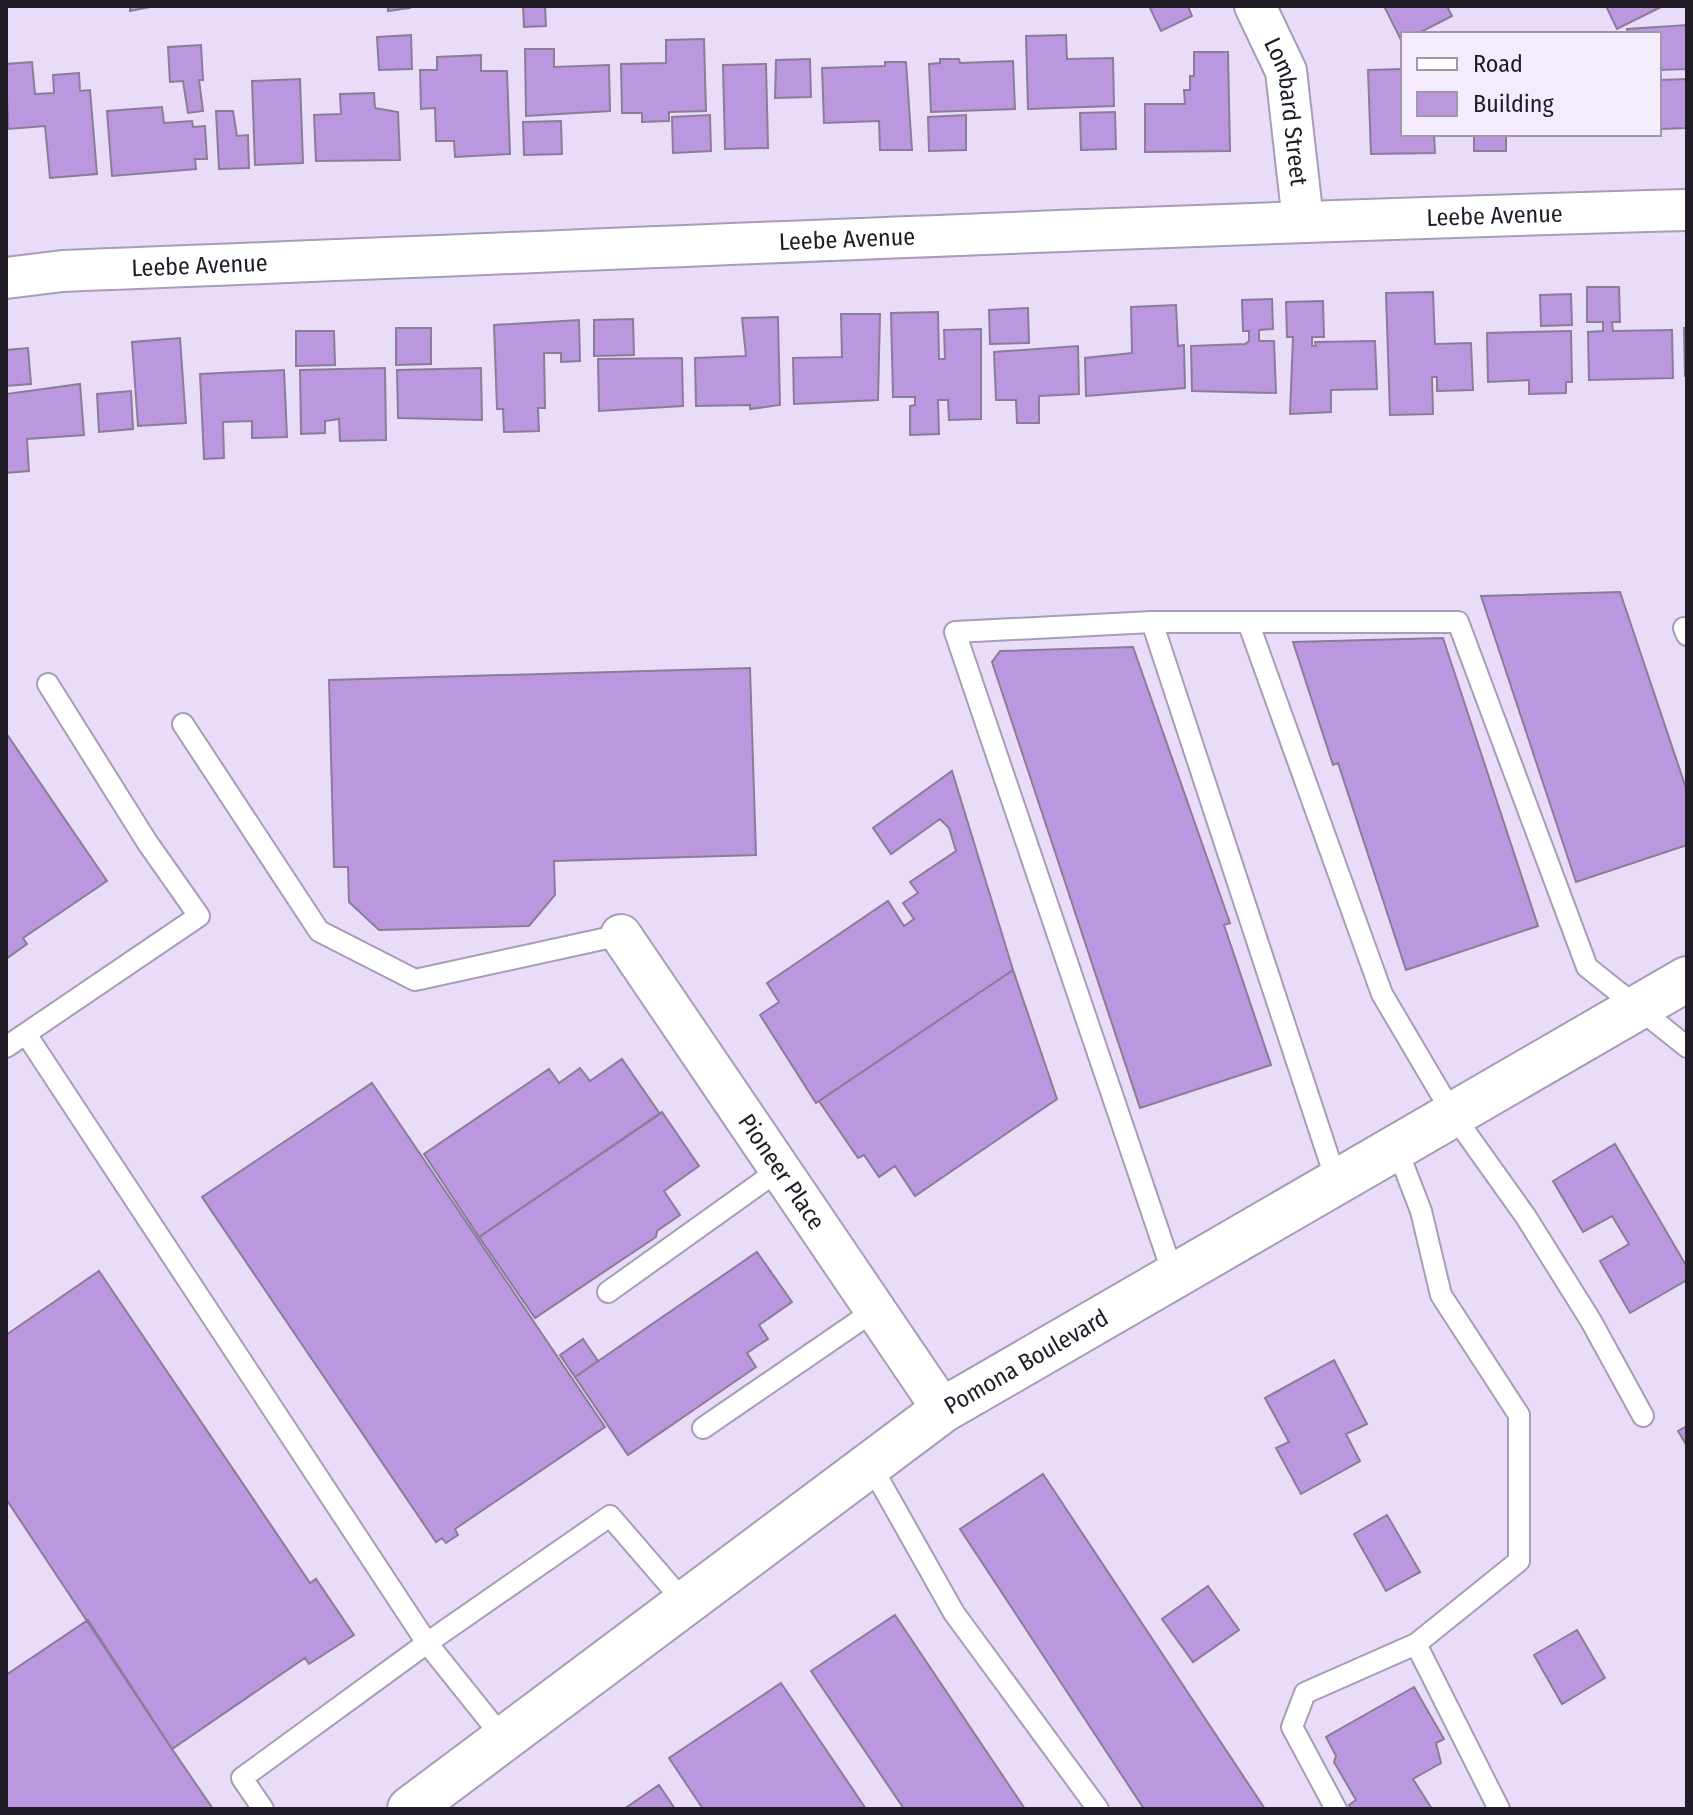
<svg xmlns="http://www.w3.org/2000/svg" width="1693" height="1815" font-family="'Fira Sans Condensed',sans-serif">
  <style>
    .building { fill: #ba97df; stroke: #897d97; stroke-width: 2 }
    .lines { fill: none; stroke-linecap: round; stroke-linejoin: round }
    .lane-casing { stroke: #a89cb7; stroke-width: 24 }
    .street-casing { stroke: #a89cb7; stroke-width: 44 }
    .secondary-casing { stroke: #a89cb7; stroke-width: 48 }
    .lane { stroke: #fff; stroke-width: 20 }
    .street { stroke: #fff; stroke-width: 40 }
    .secondary { stroke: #fff; stroke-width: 44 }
    .labels { text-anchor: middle; stroke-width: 6; stroke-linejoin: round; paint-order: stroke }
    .street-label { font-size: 24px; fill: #201b25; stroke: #f4ecfd }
  </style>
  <rect width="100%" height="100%" fill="#e9dcf9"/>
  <path class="building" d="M 130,6 L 155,6 L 130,11 Z
    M 388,6 L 410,6 L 410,8 L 388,11 Z
    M 523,6 L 545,6 L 546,26 L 524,27 Z
    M 1149,6 L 1188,6 L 1192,16 L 1161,31 Z
    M 1384,6 L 1447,6 L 1452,16 L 1417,34 L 1403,34 L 1402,42 Z
    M 1610,6 L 1663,6 L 1617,29 L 1607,8 Z
    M 1687,25 L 1687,69 L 1659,70 L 1659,34 L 1628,34 L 1627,29 Z
    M 411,35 L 412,69 L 379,70 L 377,37 Z
    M 1066,35 L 1067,59 L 1113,58 L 1114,106 L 1028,109 L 1026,36 Z
    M 704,39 L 706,111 L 669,112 L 669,121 L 642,122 L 642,113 L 622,113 L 621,64 L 666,63 L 666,40 Z
    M 201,45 L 203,80 L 199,80 L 203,111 L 188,113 L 183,81 L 170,82 L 168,47 Z
    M 525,49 L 554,49 L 554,67 L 609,65 L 610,111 L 526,116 Z
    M 1194,52 L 1228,52 L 1230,151 L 1145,152 L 1145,104 L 1185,104 L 1184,90 L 1190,90 L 1190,76 L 1194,76 Z
    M 481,55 L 481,71 L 507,71 L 510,154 L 455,157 L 454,141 L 436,141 L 435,108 L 421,109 L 420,70 L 437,70 L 437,57 Z
    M 810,59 L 811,97 L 775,98 L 776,60 Z
    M 940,59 L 959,59 L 960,63 L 1013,61 L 1015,109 L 931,112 L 929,64 L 940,63 Z
    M 32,62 L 35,94 L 54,93 L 53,75 L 79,73 L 80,91 L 90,90 L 97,174 L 50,178 L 45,126 L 8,129 L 6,64 Z
    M 885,62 L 906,62 L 912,150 L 880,150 L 879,121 L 824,123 L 822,68 L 885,66 Z
    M 766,64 L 768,148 L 725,149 L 723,65 Z
    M 1403,69 L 1403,134 L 1434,134 L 1435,153 L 1371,154 L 1368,70 Z
    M 300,79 L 303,163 L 255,165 L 252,81 Z
    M 1687,79 L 1687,128 L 1659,129 L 1659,80 Z
    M 374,93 L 375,108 L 398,112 L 400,160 L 316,161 L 314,115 L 341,114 L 340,94 Z
    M 162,107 L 164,123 L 192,121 L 193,127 L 205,126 L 207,159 L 195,159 L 196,169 L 112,176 L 107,111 Z
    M 216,111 L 233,111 L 237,136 L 248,135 L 249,168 L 219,169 Z
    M 1115,112 L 1116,149 L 1081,150 L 1080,113 Z
    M 710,115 L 711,151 L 673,153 L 672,117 Z
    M 966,115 L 966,150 L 929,151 L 928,117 Z
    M 561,121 L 562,154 L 524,155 L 523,122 Z
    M 1474,134 L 1506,134 L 1506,151 L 1474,151 Z
    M 1587,287 L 1619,287 L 1620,322 L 1612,322 L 1613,331 L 1672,330 L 1673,378 L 1589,380 L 1588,332 L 1603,331 L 1603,322 L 1587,322 Z
    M 1433,292 L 1435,344 L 1471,343 L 1473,390 L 1437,391 L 1437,377 L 1432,377 L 1433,414 L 1390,415 L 1386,293 Z
    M 1571,294 L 1572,325 L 1541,326 L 1540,295 Z
    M 1272,299 L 1273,329 L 1259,330 L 1259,341 L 1274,341 L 1276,393 L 1192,391 L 1191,346 L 1245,344 L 1249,341 L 1249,331 L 1243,331 L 1242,300 Z
    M 1323,301 L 1324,337 L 1312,337 L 1312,346 L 1316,346 L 1315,342 L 1375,341 L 1377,389 L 1331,390 L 1331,412 L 1290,414 L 1293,337 L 1287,337 L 1286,302 Z
    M 1176,305 L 1178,346 L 1184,345 L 1185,388 L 1086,396 L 1085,358 L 1132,353 L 1131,307 Z
    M 1028,308 L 1029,343 L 990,344 L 989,310 Z
    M 938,312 L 939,359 L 945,359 L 944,330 L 981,329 L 981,419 L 949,420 L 948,400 L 938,400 L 939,434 L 910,435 L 910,406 L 915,405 L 915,397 L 893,397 L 891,313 Z
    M 841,314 L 880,314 L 878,400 L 794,404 L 793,358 L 842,357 Z
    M 778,317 L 780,405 L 750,409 L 750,405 L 696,406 L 695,358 L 746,356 L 742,318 Z
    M 633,319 L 634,355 L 594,356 L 594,320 Z
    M 579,320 L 580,361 L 561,362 L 561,353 L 544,353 L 545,408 L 538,408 L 539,431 L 504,432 L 503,409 L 497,409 L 494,325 Z
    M 396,328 L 431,328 L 431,364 L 396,365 Z
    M 1684,328 L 1687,328 L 1687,376 L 1685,376 Z
    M 296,331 L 334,331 L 335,365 L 296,366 Z
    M 1571,331 L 1572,382 L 1566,382 L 1566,393 L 1529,394 L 1529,380 L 1488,382 L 1487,333 Z
    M 180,338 L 186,423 L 138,426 L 132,342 Z
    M 1078,346 L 1079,394 L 1039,396 L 1039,423 L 1017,423 L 1016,400 L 996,400 L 994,352 Z
    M 28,348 L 31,384 L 6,386 L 6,350 Z
    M 682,358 L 683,406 L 599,411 L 598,359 Z
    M 385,368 L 386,440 L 340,441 L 339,419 L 325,421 L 325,433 L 301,434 L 300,370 Z
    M 481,368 L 482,420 L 398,418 L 397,370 Z
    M 284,370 L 287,437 L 252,438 L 252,421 L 223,422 L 224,458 L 204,459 L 200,374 Z
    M 80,384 L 84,435 L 27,439 L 29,471 L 6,473 L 6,394 Z
    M 131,391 L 133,429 L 99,432 L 97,394 Z
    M 1620,592 L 1687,791 L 1687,845 L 1576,882 L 1481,596 Z
    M 1443,638 L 1538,926 L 1406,970 L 1338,763 L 1333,765 L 1293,642 Z
    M 1133,647 L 1230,923 L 1224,925 L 1271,1065 L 1140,1108 L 992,662 L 1000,651 Z
    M 750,668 L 756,855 L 554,861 L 555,895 L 529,926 L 379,930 L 349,902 L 348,867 L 334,867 L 329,680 Z
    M 6,733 L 107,881 L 23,938 L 27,944 L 6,959 Z
    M 952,771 L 1013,970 L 816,1103 L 760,1015 L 779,1002 L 767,983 L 888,901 L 904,926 L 914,919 L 903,903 L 918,893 L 910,882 L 956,851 L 949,828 L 940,819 L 891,854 L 873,828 Z
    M 1013,970 L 1057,1099 L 915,1196 L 895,1166 L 879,1177 L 864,1155 L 858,1158 L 819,1101 Z
    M 622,1059 L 660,1114 L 479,1237 L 424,1154 L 549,1069 L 559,1083 L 580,1068 L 590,1081 Z
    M 372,1083 L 605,1427 L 455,1529 L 458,1535 L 446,1543 L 442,1538 L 436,1542 L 202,1197 Z
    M 662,1112 L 699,1166 L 664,1191 L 680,1215 L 657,1231 L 656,1237 L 535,1318 L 479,1237 Z
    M 1615,1144 L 1687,1267 L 1687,1280 L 1630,1313 L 1600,1261 L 1629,1244 L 1612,1216 L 1583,1232 L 1553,1181 Z
    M 757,1252 L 792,1302 L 759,1325 L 768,1339 L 747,1353 L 756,1367 L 628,1455 L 575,1377 Z
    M 99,1271 L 310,1583 L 316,1579 L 354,1635 L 309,1664 L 305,1658 L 172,1749 L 6,1499 L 6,1335 Z
    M 583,1339 L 598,1361 L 575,1377 L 560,1355 Z
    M 1334,1360 L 1367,1424 L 1346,1434 L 1360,1461 L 1301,1494 L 1276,1448 L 1289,1442 L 1265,1398 Z
    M 1687,1426 L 1687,1446 L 1678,1431 Z
    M 1043,1474 L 1265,1809 L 1144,1809 L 960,1529 Z
    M 1387,1515 L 1420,1572 L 1386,1591 L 1354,1534 Z
    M 1208,1586 L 1239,1630 L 1193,1662 L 1162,1619 Z
    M 895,1615 L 1025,1809 L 904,1809 L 811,1671 Z
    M 88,1620 L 172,1749 L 213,1809 L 6,1809 L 6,1675 Z
    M 1577,1630 L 1605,1678 L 1562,1704 L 1534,1655 Z
    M 781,1683 L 866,1809 L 703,1809 L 669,1758 Z
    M 1414,1687 L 1444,1739 L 1436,1743 L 1441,1763 L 1413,1779 L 1432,1809 L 1352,1809 L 1349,1805 L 1356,1800 L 1334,1762 L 1336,1756 L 1326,1737 Z
    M 659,1785 L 675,1809 L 624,1809 Z"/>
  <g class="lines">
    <defs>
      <path id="lane" d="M 1152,622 L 1458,622 L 1587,967 L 1687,1047
        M 1248,622 L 1382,994 L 1454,1116 L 1526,1217 L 1591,1321 L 1643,1416
        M 1684,628 L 1687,635
        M 183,724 L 319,931 L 415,980 L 621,935
        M 26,1034 L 427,1643 L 242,1778 L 263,1809
        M 6,1047 L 199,916 L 147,842 L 48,684
        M 1174,1277 L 955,632 L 1152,622 L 1337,1183
        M 608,1292 L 780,1169
        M 703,1428 L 875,1310
        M 870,1464 L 954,1613 L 1098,1809
        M 1416,1644 L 1499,1809
        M 504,1739 L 427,1643 L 610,1516 L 685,1603
        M 1336,1809 L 1292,1727 L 1305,1693 L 1416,1644 L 1519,1561 L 1519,1415 L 1441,1295 L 1421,1211 L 1397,1149"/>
      <g id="street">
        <path id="s1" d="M 1255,6 L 1286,71 L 1303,221"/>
        <path id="s2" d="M 6,278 L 63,271 C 604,250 1145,225 1687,210"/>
        <path id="s3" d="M 621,935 L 943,1410"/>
      </g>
      <g id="secondary">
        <path id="s4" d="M 410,1809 L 943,1410 L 1687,979"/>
      </g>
    </defs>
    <use href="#lane" class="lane-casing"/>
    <use href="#street" class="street-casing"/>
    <use href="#secondary" class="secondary-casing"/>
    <use href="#lane" class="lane"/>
    <use href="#street" class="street"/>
    <use href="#secondary" class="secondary"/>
  </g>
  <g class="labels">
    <g class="street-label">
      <text dy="8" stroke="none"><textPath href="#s1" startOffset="112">Lombard Street</textPath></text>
      <text dy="8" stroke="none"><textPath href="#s2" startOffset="1490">Leebe Avenue</textPath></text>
      <text dy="8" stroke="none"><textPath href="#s2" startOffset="842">Leebe Avenue</textPath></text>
      <text dy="8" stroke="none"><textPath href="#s2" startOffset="194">Leebe Avenue</textPath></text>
      <text dy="8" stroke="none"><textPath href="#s3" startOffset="286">Pioneer Place</textPath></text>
      <text dy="8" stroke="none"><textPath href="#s4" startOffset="762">Pomona Boulevard</textPath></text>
    </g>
  </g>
  <rect width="1693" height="1815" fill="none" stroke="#201b25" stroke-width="16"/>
  <rect x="1401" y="32" width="260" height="104" fill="#f4ecfd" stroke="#9f98a7" stroke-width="2"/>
  <rect x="1417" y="58" width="40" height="12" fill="#ffffff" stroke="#9f98a7" stroke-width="2"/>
  <text x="1473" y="72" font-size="24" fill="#201b25">Road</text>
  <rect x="1417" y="92" width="40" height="24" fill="#ba97df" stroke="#9f98a7" stroke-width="2"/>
  <text x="1473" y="112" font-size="24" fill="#201b25">Building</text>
</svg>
